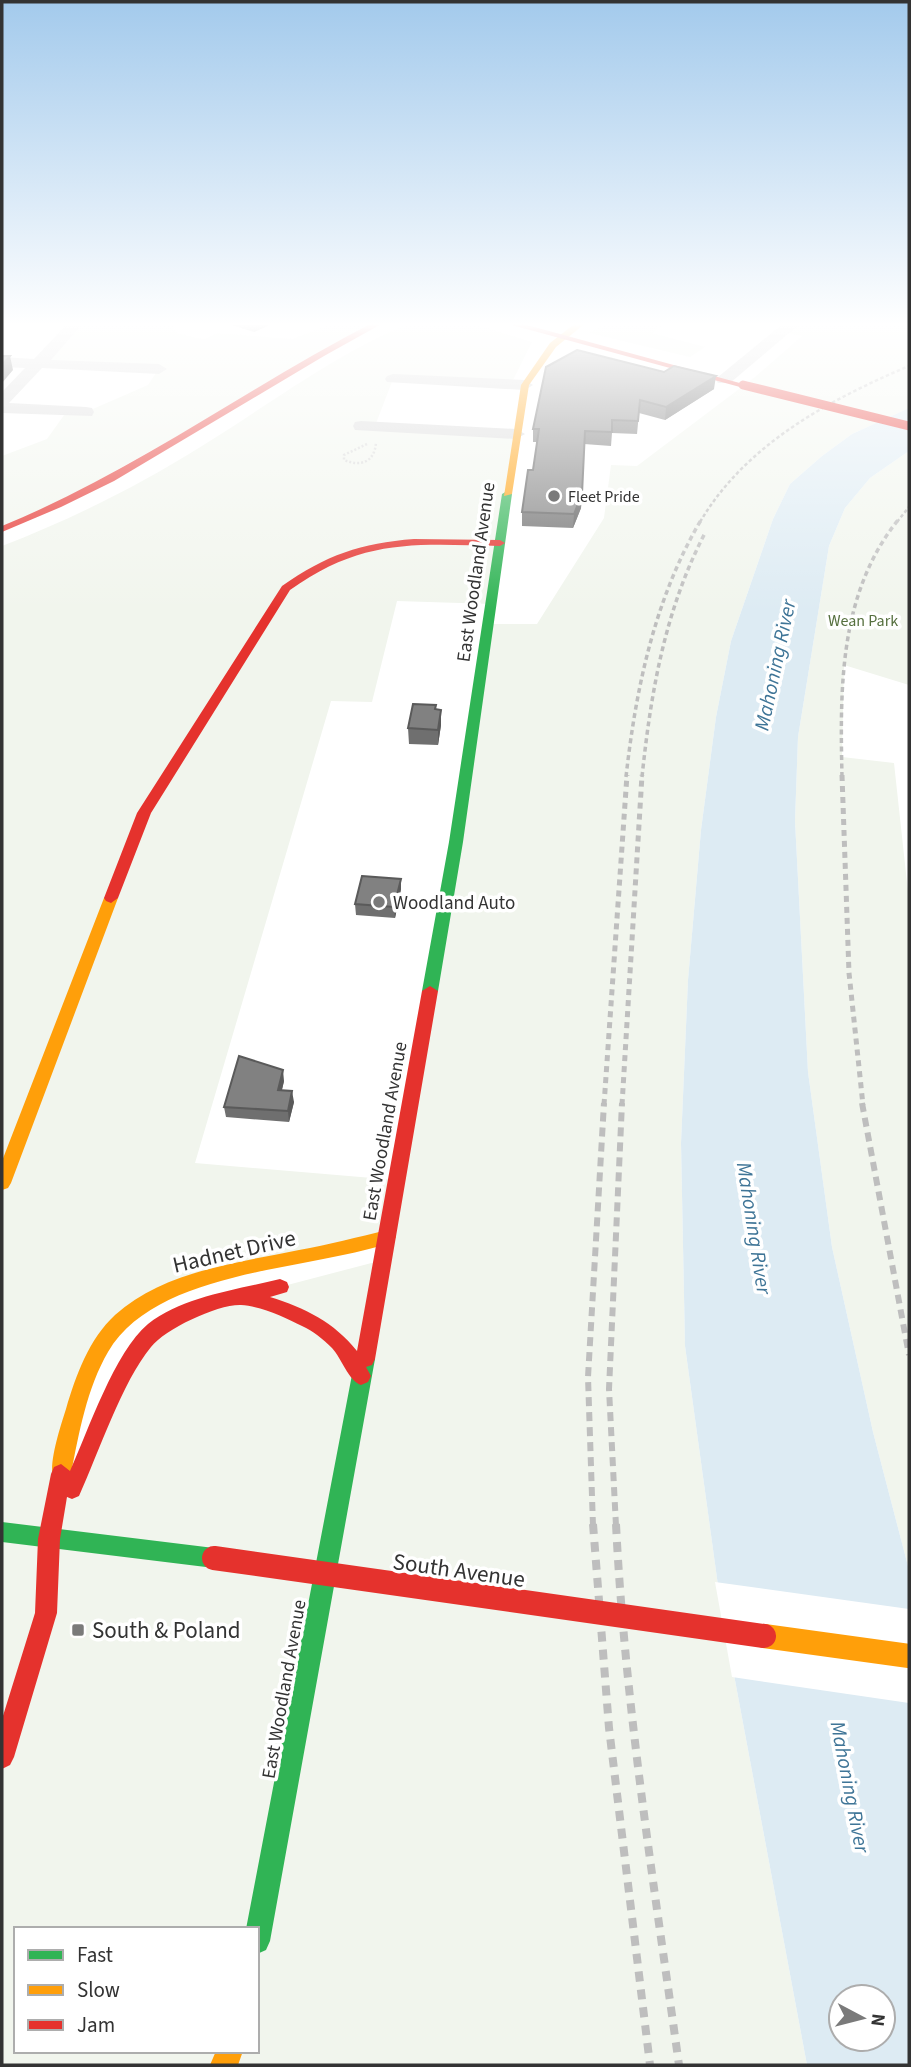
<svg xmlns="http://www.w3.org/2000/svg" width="911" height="2067" font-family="'Source Sans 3',sans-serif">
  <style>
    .green { fill: #f1f5ed; fill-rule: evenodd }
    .water { fill: #ddebf3; fill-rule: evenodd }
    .pier { fill: #fff }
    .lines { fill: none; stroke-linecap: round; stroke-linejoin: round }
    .path { stroke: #d6d6d6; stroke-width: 2.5; stroke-dasharray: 2 2; stroke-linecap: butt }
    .street { fill: #d7d7d7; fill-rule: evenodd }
    .fast { fill: #30b455; fill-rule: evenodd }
    .slow { fill: #ff9f0a; fill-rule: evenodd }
    .jam { fill: #e5322d; fill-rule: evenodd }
    .rail-far4 { stroke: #bebebe; stroke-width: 2.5; stroke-dasharray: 3.5 2.5; stroke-linecap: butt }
    .rail-far3 { stroke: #bebebe; stroke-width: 3.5; stroke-dasharray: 5 3.5; stroke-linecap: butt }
    .rail-far2 { stroke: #bebebe; stroke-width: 5; stroke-dasharray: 6 5; stroke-linecap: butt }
    .rail-far1 { stroke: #bebebe; stroke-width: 6; stroke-dasharray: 9 6; stroke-linecap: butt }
    .rail { stroke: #bebebe; stroke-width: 8; stroke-dasharray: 10 8; stroke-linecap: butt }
    .slow-bridge { stroke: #ff9f0a; stroke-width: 24 }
    .jam-bridge-far1 { stroke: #e5322d; stroke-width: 9 }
    .jam-bridge { stroke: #e5322d; stroke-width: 24 }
    .wall { fill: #6f6f6f }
    .shaded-wall { fill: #5a5a5a }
    .building { fill: #818181; stroke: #5a5a5a; stroke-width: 2 }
    .poi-dot { fill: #7a7a7a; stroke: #fff; stroke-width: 2.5 }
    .labels { text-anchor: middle; stroke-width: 7; stroke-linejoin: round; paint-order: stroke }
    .far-poi-label { font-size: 16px; fill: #333; stroke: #fff; text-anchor: start }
    .far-park-label { font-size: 16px; fill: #56703f; stroke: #fff }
    .street-label { font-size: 19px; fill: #333; stroke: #fff }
    .poi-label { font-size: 19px; fill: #333; stroke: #fff; text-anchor: start }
    .water-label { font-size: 21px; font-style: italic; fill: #3f7597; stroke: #fff }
    .near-street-label { font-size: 23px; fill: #333; stroke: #fff }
    .near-poi-label { font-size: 23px; fill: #333; stroke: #fff; text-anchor: start }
  </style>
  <rect width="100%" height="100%" fill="#fff"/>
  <path class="green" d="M 77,322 L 170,322 L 177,333 L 197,338 L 205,339 L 217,333 L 292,339 L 337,322 L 381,322 L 31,518 L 2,529 L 2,456 L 47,439 L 67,411 L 86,412 L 148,385 L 158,370 L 37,363 Z
    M 413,322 L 468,322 L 532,342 L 511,384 L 393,379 L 375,426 L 516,434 L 492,604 L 397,601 L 372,702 L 331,701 L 195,1163 L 396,1180 L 456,842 L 488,624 L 537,624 L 604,518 L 611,465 L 637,466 L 755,377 L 802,336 L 783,332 L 795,322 L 909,322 L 909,408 L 852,434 L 822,456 L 790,484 L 773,519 L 731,641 L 716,717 L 701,830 L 688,980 L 681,1143 L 685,1346 L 720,1600 L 807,2065 L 2,2065 L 2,546 C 72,519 138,486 202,446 C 270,404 338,352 413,322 ZM 387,1238 L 383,1260 L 199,1308 L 173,1318 L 158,1328 L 141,1343 L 124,1368 L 99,1431 L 50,1535 C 61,1472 72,1371 119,1324 C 141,1302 168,1290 197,1279 ZM 16,1929 L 257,1929 L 257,2051 L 16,2051 Z
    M 608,322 L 666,322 L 652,333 L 705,347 L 690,357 L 589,333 Z
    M 909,451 L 909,685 L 844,665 L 842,757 L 894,763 L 909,901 L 909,1570 L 873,1432 L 832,1247 L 808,1072 L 795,821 L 798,737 L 829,546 L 845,508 L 870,478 Z"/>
  <path class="water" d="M 909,408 L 909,451 L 870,478 L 845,508 L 829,546 L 798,737 L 795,821 L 808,1072 L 832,1247 L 873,1432 L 909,1570 L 909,2065 L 807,2065 L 720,1600 L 685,1346 L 681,1143 L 688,980 L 701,830 L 716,717 L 731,641 L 773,519 L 790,484 L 822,456 L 852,434 ZM 841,1997 L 883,1997 L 883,2039 L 841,2039 Z"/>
  <path class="pier" d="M 715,1582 L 909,1609 L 909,1703 L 732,1677 Z"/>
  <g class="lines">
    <path class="path" d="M 839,322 L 842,327
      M 367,444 L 344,455 L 344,460 C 361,467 375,462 376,442"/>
    <path class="street" d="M 69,322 L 84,322 L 51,360 L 159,364 L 167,369 L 159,374 L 42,368 L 9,403 L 86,407 L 92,408 L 94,412 L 92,416 L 2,413 L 2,392 L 25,368 L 2,367 L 2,357 L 34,359 Z
      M 785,322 L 802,322 L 730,383 L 718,383 L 716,380 L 718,377 Z
      M 393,374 L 525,380 L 533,385 L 525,390 L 387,382 L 385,379 L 387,376 Z
      M 361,421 L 516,429 L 525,434 L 516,439 L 355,430 L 353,426 L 355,422 Z"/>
    <path class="fast" d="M 507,491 L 512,494 L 463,842 L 438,991 L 430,996 L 422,991 L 449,842 L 502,494 Z
      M 365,1351 L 372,1353 L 375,1359 L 270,1941 L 266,1950 L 257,1954 L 257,1929 L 246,1929 L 355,1359 L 358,1353 Z
      M 2,1522 L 214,1548 L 222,1551 L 225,1558 L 222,1565 L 214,1568 L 2,1542 Z"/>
    <path class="slow" d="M 577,322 L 587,322 L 556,347 L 529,385 L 512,494 L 504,496 L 521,385 L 550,343 Z
      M 111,893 L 118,898 L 11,1183 L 8,1188 L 2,1190 L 2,1161 L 104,898 Z
      M 387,1230 L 393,1232 L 396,1237 L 393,1242 C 308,1271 157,1269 108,1352 C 87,1388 79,1433 71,1474 L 68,1481 L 61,1484 L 54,1481 C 47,1466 61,1425 66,1409 C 76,1375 89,1339 115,1315 C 164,1271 236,1263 299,1250 C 328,1245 358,1237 387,1230 Z
      M 216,2051 L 243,2051 L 238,2065 L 210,2065 Z"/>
    <path class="jam" d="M 374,322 L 385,322 L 324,356 L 114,481 L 61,507 L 2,532 L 2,526 C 134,472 248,387 374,322 Z
      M 501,322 L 516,322 L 747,385 L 740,387 Z
      M 414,539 L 500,540 L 505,543 L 500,546 C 415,544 363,538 290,590 L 151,813 L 118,898 L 111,903 L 106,901 L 104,898 L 137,813 L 282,586 C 326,555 361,543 414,539 Z
      M 430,986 L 438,991 L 375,1359 L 372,1365 L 366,1367 L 371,1376 L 368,1382 L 361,1385 C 348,1380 342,1359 332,1348 C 323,1339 313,1331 302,1326 C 285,1317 260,1306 241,1305 C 218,1304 165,1329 151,1347 C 122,1382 99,1452 79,1496 L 72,1499 L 67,1497 L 60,1539 L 57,1613 L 14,1757 L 10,1765 L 2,1769 L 2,1719 L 35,1613 L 38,1539 L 51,1474 L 54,1467 L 61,1464 L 70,1471 C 88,1431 115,1351 148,1324 C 184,1296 237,1290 280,1279 L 287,1282 L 289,1287 L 287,1292 L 270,1297 C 305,1308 334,1322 357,1351 L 422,991 Z"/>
    <path class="rail-far4" d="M 700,522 C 746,444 829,400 909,366
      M 897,522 L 909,507"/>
    <path class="rail-far3" d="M 626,777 C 636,687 655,598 701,520
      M 642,777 C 651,691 665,610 705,533
      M 842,777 C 840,687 839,594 898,520"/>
    <path class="rail-far2" d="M 842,775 L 849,973 L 863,1105
      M 604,1105 L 627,775
      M 622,1105 L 642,775"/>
    <path class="rail-far1" d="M 862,1103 L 909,1355
      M 593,1526 L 588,1377 L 604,1103
      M 616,1526 L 609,1389 L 622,1103"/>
    <path class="rail" d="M 593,1524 L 609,1728 L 650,2065
      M 616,1524 C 625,1705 654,1885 679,2065"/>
    <path class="slow-bridge" d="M 764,1636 L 909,1656"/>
    <path class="jam-bridge-far1" d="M 743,385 L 909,426"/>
    <path class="jam-bridge" d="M 214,1558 L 764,1636"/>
  </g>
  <path class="wall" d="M 221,322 L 276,322 L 254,332 Z
    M 546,367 L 714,389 L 665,420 L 639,413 L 637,434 L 612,433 L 611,446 L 584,444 L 581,508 L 573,528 L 522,526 L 522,512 L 533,470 L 537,442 L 533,442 L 533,429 Z
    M 436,705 L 436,709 L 441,725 L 438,745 L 409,744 L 408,728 Z
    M 401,879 L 401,889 L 395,918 L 356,915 L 355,904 Z
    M 284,1081 L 282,1090 L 294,1102 L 289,1122 L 226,1117 L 224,1107 Z"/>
  <path class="shaded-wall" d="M 253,322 L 276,322 L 254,332 Z
    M 10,356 L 13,370 L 2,383 L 2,365 Z
    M 716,376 L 714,389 L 665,420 L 666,407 Z
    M 582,494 L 581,508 L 573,528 L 574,514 Z
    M 441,710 L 441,725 L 438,745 L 438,730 Z
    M 401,879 L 401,889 L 395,918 L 394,907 Z
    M 283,1070 L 284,1081 L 279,1101 L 278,1090 Z
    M 292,1091 L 294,1102 L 289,1122 L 288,1111 Z"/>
  <path class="building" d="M 577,350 L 664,372 L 674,366 L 716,376 L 666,407 L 640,400 L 638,421 L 612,420 L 612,432 L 585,431 L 582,494 L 574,514 L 522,512 L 528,470 L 533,470 L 539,429 L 533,429 L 546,367 Z
    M 2,356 L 10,356 L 2,365 Z
    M 413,704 L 436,705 L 435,709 L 441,710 L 438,730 L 408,728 Z
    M 362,876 L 401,879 L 394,907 L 355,904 Z
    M 239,1056 L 283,1070 L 278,1090 L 292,1091 L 288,1111 L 224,1107 Z"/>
  <linearGradient id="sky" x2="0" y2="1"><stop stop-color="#a3caec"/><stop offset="0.53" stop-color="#fff"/><stop offset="1" stop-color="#fff" stop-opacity="0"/></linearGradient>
  <rect width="911" height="612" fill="url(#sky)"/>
  <g class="poi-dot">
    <circle cx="554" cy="496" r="7"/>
    <circle cx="379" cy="902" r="7"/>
    <rect x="71" y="1623" width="14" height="14" rx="3.5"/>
  </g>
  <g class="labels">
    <g class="far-poi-label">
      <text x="568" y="502">Fleet Pride</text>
    </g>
    <g class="far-park-label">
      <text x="863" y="626">Wean Park</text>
    </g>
    <g class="street-label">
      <text transform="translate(475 572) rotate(-82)" y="7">East Woodland Avenue</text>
      <text transform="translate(384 1131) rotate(-80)" y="7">East Woodland Avenue</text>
      <text transform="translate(283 1689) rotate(-80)" y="7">East Woodland Avenue</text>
    </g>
    <g class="poi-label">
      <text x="393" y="909">Woodland Auto</text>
    </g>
    <g class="water-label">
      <text transform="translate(775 665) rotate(-78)" y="7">Mahoning River</text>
      <text transform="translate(754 1228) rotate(81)" y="7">Mahoning River</text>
      <text transform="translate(850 1787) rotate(79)" y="7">Mahoning River</text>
    </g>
    <g class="near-street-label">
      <text transform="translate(234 1251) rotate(-13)" y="8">Hadnet Drive</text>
      <text transform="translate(459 1570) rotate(8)" y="8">South Avenue</text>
    </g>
    <g class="near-poi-label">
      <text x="92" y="1638">South &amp; Poland</text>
    </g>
  </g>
  <rect width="911" height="2067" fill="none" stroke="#333333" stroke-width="7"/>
  <rect x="14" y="1927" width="245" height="126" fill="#ffffff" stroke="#adadad" stroke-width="2"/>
  <rect x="28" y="1950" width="35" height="10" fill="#30b455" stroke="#adadad" stroke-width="2"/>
  <text x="77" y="1962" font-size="21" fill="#333333">Fast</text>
  <rect x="28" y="1985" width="35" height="10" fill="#ff9f0a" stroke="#adadad" stroke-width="2"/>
  <text x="77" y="1997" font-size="21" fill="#333333">Slow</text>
  <rect x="28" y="2020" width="35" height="10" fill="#e5322d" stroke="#adadad" stroke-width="2"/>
  <text x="77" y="2032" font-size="21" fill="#333333">Jam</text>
  <g transform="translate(862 2018) rotate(97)"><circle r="33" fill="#ffffff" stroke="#adadad" stroke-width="2"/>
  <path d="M0-5L12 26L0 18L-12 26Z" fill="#7a7a7a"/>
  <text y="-10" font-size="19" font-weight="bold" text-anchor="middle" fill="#333333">N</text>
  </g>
</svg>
